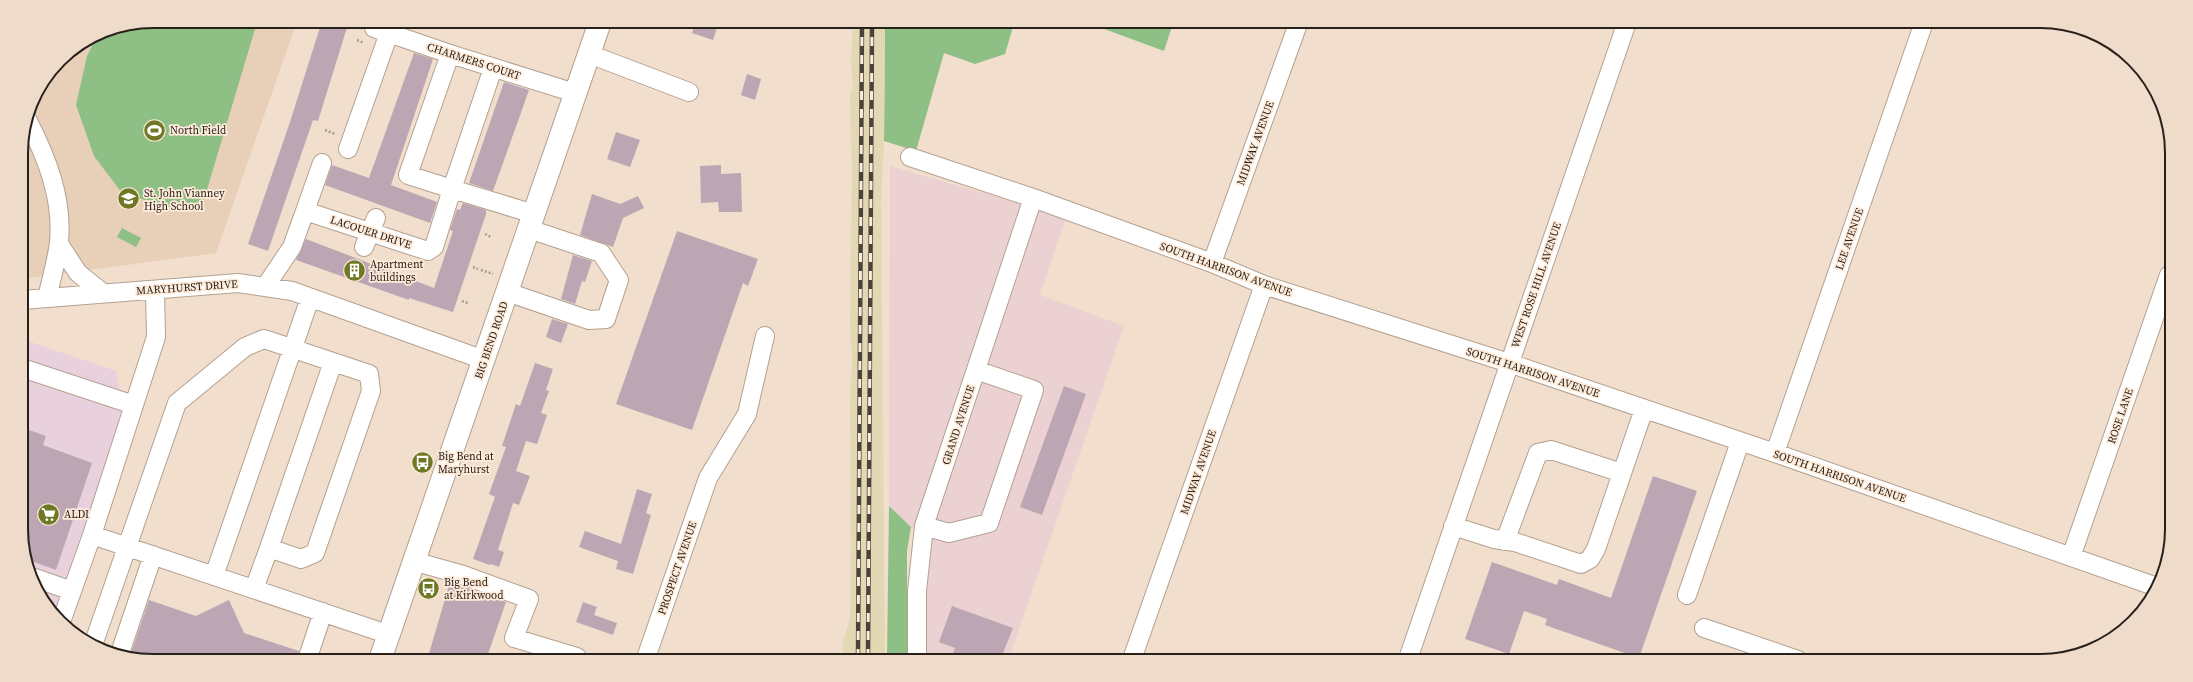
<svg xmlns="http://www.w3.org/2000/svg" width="2193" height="682" font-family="'Source Serif 4',serif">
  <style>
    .commercial { fill: #e8d1dc }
    .industrial { fill: #ebd1d1 }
    .built { fill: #e7cfb8 }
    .green { fill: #8ebf85 }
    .sand { fill: #e2d8b3 }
    .building { fill: #bca6b4 }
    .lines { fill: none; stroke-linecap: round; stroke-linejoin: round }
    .minor-casing { stroke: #b3a190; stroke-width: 20 }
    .major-casing { stroke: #b3a190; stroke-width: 24 }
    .path { stroke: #aa9b8d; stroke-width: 2.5; stroke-dasharray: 2 2; stroke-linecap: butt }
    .minor { stroke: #fff; stroke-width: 18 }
    .major { stroke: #fff; stroke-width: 22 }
    .rail-casing { stroke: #4b423a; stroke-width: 4.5 }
    .rail { stroke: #ffebd9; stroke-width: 3; stroke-dasharray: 9; stroke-linecap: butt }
    .labels { text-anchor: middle; stroke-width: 3.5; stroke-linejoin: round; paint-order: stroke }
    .street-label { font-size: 11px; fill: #28211b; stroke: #ffebd9 }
    .poi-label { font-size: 11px; fill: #28211b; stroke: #ffebd9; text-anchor: start }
    .rim { fill: none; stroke: #28211b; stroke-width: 2 }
  </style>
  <rect width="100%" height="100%" fill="#f2decc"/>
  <path class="commercial" d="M 22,339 L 116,371 L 124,414 L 55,617 L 23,554 Z"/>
  <path class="industrial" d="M 890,166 L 1066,217 L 1040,295 L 1124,326 L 1009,658 L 923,658 L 922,578 L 931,534 L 911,527 L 889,506 Z"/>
  <path class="built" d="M 153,21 L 297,21 L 216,253 L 22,279 L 21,145 L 31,102 L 60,60 L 103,31 Z"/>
  <path class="green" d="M 153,21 L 231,21 L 255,29 L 203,203 L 168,207 L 122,193 L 94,156 L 76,105 L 87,56 L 98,34 L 103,31 Z
    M 885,23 L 1014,23 L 1005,54 L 975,64 L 944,53 L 916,151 L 884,141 Z
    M 1088,23 L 1173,23 L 1164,51 Z
    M 122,228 L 141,238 L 136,247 L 117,237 Z
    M 889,506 L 911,527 L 907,551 L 907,658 L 887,658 Z"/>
  <path class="sand" d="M 853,23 L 885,23 L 884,141 L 881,199 L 885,658 L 843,658 L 843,642 L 850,619 L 851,548 L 850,403 L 852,361 L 850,324 L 852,170 L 850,94 L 853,87 L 851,58 Z"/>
  <path class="building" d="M 322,21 L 349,21 L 318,121 L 313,120 L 268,251 L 248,244 L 290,122 Z
    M 696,22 L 719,22 L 713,40 L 692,33 Z
    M 414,53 L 433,59 L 391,185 L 437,202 L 430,223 L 325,185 L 332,165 L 369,178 Z
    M 747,74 L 761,79 L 755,100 L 741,95 Z
    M 504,82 L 529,90 L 493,191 L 469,183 Z
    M 616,132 L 640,140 L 630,167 L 607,159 Z
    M 721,165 L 721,174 L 741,173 L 742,212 L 719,212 L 718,202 L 701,203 L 700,166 Z
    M 592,194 L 620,204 L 638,196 L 644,208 L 623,218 L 613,247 L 580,235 Z
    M 463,203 L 486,210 L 486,214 L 453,312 L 409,298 L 409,300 L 296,260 L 306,239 L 434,288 L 453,231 L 450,230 L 457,209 L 460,210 Z
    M 677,231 L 758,259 L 748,286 L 743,283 L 692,430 L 616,404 Z
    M 573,255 L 592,261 L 585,282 L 582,281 L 575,304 L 561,299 Z
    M 552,319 L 568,324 L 561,343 L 546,337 Z
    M 535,363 L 553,369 L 546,390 L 549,391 L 541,413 L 547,415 L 537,444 L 526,441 L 516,471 L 530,476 L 519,505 L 513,503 L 498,550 L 504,552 L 499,567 L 491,564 L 490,565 L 473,559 L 495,497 L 489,494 L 506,447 L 502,446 L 516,404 L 520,406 Z
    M 1064,386 L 1086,394 L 1042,515 L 1020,507 Z
    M 23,428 L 46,436 L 43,445 L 92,463 L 56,570 L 26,559 L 24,554 Z
    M 1653,476 L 1697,491 L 1639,658 L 1545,625 L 1547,619 L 1524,611 L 1509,654 L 1465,639 L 1492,562 L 1557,585 L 1559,579 L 1611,598 Z
    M 637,489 L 652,494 L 646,513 L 651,515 L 633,574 L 616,569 L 618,561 L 579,547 L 585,531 L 621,544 Z
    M 450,582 L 506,602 L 487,657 L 428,657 Z
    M 149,600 L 196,616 L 229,600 L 244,633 L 299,651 L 298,657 L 130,656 Z
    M 583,602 L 597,607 L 594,615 L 617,623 L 613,635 L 576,622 Z
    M 952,606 L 1013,628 L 1001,658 L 951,658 L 955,648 L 939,642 Z"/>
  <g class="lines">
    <defs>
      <path id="minor" d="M 374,28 L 450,54 L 575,93
        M 450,54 L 408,175 L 452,189 L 493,68
        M 589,54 L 689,92
        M 27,119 C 47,158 63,198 59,242 C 57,260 51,280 47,298
        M 348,149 L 389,33
        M 910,157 L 1033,198 L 1212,263 L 1264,285 L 1509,363 L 1775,453 L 2157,587
        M 305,211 L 322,163
        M 59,244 L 78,273 L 103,293
        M 364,247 L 376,218
        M 1212,263 L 1298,24
        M 265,287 L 292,247 L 305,211 L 428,251 L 434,247 L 452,189 L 534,214
        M 507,292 L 589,320 L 606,319 L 619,280 L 601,253 L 529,229
        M 22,300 L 238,283 L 292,291 L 484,360
        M 22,368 L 134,405
        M 1775,453 L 1923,25
        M 924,526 L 949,533 L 989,523 L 1034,390 L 976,370
        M 1453,526 L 1494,539 L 1515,542 L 1581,564 L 1590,559 L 1596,549 L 1644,409
        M 92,535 L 387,634
        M 1505,541 L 1538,453 L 1551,450 L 1622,473
        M 269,548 L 333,362
        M 2071,557 L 2169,275
        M 413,561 L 463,575 L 529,599 L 514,638 L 577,657
        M 214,576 L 310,298
        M 35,578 L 72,591
        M 1687,595 L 1740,442
        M 61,622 L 92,535 L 156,337 L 155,290
        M 1704,628 L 1798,660
        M 93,645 L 177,403 L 245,347 L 264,339 L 369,374 L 371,391 L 315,553 L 301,559 L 269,548 L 254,589
        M 119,656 L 153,555
        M 308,657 L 323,612
        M 646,658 L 708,478 L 747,414 L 765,336
        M 917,658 L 917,591 L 924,526 L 1033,198
        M 1132,659 L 1264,285
        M 1408,659 L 1626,25"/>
      <path id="major" d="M 381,657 L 600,22"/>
    </defs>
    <use href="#minor" class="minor-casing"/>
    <use href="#major" class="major-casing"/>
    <path class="path" d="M 357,40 L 364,43
      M 325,130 L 335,134
      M 485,234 L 491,237
      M 473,267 L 478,269
      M 481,270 L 493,274
      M 462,301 L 468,303"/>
    <use href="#minor" class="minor"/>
    <use href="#major" class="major"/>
    <defs>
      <path id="rail" d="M 858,658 L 862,23
        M 868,658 L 872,23"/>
    </defs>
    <use href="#rail" class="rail-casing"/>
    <use href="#rail" class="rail"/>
  </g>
  <defs>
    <symbol id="stadium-disc" viewBox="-11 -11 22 22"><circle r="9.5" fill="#6f7925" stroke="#ffebd9"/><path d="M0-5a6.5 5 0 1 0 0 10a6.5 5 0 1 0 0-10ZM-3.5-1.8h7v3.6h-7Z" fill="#fff"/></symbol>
    <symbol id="school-disc" viewBox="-11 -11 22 22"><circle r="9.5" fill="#6f7925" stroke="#ffebd9"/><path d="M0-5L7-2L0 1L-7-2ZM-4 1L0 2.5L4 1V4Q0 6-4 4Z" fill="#fff"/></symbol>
    <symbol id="building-disc" viewBox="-11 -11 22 22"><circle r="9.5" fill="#6f7925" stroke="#ffebd9"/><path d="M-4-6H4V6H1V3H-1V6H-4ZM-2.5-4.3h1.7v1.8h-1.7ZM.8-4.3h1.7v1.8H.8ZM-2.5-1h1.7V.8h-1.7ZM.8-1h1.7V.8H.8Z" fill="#fff"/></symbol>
    <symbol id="bus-disc" viewBox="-11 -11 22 22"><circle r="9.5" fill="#6f7925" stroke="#ffebd9"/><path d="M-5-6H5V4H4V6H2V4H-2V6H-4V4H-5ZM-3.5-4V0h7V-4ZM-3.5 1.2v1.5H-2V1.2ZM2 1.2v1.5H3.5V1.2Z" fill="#fff"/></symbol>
    <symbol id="supermarket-disc" viewBox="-11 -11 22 22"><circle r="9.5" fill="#6f7925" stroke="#ffebd9"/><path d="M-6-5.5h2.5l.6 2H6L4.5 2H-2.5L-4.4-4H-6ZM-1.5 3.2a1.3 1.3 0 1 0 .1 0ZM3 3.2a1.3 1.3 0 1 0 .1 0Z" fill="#fff"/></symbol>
  </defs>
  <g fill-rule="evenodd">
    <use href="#stadium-disc" x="142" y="118" width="25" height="25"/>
    <use href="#school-disc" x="116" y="186" width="25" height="25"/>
    <use href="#building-disc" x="342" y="258" width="25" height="25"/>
    <use href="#bus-disc" x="410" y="450" width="25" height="25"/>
    <use href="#supermarket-disc" x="36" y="502" width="25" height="25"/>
    <use href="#bus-disc" x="416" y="576" width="25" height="25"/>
  </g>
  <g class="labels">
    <g class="street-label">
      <text transform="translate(474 61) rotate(18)" y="4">CHARMERS COURT</text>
      <text transform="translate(1255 143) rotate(-70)" y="4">MIDWAY AVENUE</text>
      <text transform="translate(371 232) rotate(18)" y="4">LACOUER DRIVE</text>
      <text transform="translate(1849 239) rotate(-71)" y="4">LEE AVENUE</text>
      <text transform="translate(1226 269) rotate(20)" y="4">SOUTH HARRISON AVENUE</text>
      <text transform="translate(1536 285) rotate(-71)" y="4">WEST ROSE HILL AVENUE</text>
      <text transform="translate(187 287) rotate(-4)" y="4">MARYHURST DRIVE</text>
      <text transform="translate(491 340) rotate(-71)" y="4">BIG BEND ROAD</text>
      <text transform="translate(1533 372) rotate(18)" y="4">SOUTH HARRISON AVENUE</text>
      <text transform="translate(2120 416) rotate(-71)" y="4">ROSE LANE</text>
      <text transform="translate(958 425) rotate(-72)" y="4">GRAND AVENUE</text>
      <text transform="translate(1198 472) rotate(-71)" y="4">MIDWAY AVENUE</text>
      <text transform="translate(1840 476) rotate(19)" y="4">SOUTH HARRISON AVENUE</text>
      <text transform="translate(677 568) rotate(-71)" y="4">PROSPECT AVENUE</text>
    </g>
    <g class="poi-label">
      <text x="170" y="134">North Field</text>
      <text x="144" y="197">St. John Vianney<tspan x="144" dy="13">High School</tspan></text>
      <text x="370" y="268">Apartment<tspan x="370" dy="13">buildings</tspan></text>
      <text x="438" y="460">Big Bend at<tspan x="438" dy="13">Maryhurst</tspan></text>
      <text x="64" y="518">ALDI</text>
      <text x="444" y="586">Big Bend<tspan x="444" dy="13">at Kirkwood</tspan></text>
    </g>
  </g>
  <path d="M0 0H2193V682H0ZM153 28H2040A125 125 0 0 1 2165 153V529A125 125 0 0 1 2040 654H153A125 125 0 0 1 28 529V153A125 125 0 0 1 153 28Z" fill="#eedbca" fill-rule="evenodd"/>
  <path class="rim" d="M153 28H2040A125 125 0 0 1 2165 153V529A125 125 0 0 1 2040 654H153A125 125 0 0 1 28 529V153A125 125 0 0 1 153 28Z"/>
</svg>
